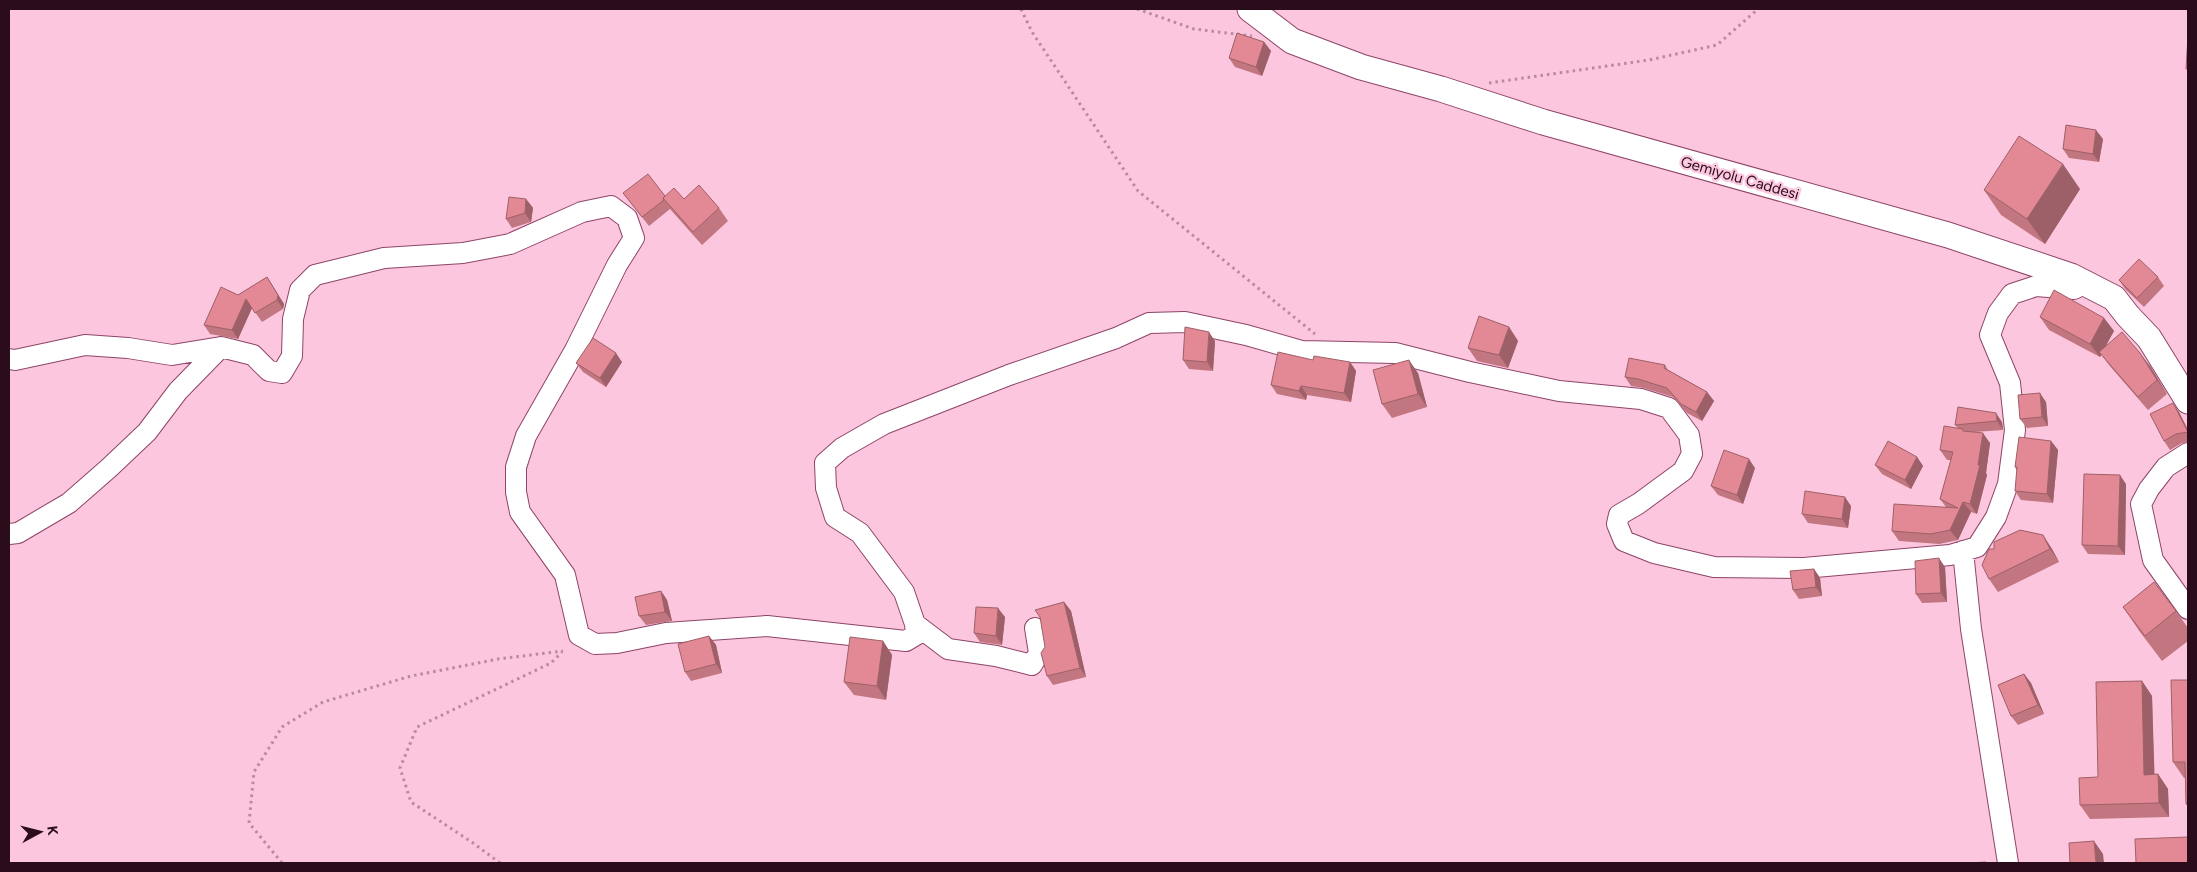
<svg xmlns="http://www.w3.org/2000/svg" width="2197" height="872" font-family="Figtree,sans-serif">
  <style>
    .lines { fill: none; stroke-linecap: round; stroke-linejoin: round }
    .minor-casing { stroke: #8e4468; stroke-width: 22 }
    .tertiary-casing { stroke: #8e4468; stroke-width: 27 }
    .path { stroke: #b78a9e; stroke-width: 3; stroke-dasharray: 2.5 4; stroke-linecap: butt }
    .minor { stroke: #fff; stroke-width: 20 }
    .tertiary { stroke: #fff; stroke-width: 25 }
    .wall { fill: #c27680 }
    .shaded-wall { fill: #9e6068 }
    .building { fill: #e28995; stroke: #9e6068 }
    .labels { text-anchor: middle; stroke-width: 4.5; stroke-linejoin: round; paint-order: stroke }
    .street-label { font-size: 15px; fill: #2a0c1b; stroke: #fcc7de }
  </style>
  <rect width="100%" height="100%" fill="#fcc7de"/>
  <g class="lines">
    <defs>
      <path id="minor" d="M 9,359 L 15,360 L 85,345 L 128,348 L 172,355 L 221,347 L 253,355 L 269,371 L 282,373 L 292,356 L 293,319 L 300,290 L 315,275 L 384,258 L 463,253 L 510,244 L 582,212 L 611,206 L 627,218 L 634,238 L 617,265 L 575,350 L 526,436 L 516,467 L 516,492 L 520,512 L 565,575 L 579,635 L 595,644 L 617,643 L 666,633 L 767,626 L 906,641 L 916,635 L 915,624
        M 2188,453 L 2166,467 L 2149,489 L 2141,504 L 2153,560 L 2188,609
        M 9,534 L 18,533 L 69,503 L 109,468 L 147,432 L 178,391 L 221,347
        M 1963,551 L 1971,629 L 2008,863
        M 1035,628 L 1039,653 L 1032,665 L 996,656 L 948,649 L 915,624 L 904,592 L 860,533 L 835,517 L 826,488 L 825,463 L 842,448 L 884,424 L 1009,375 L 1116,338 L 1149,323 L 1185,322 L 1246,335 L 1302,351 L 1395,353 L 1470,372 L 1559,391 L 1641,399 L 1669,408 L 1689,435 L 1692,454 L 1683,471 L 1638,504 L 1619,515 L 1617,524 L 1624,541 L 1654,553 L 1714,567 L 1804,568 L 1950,555 L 1977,547 L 1996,517 L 2008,484 L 2015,430 L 2010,383 L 1990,335 L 1998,313 L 2012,294 L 2036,286 L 2074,289 L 2086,283"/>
      <path id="tertiary" d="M 1250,9 L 1292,41 L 1361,67 L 1441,89 L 1543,122 L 1948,235 L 2071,276 L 2114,298 L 2128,316 L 2149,338 L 2188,401"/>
    </defs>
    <use href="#minor" class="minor-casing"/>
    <use href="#tertiary" class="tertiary-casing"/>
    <path class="path" d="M 1021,9 L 1032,32 L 1138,191 L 1315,334
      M 1137,9 L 1194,29 L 1252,36
      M 1489,83 L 1649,60 L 1717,45 L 1758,9
      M 282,863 L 249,823 L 254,772 L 282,727 L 323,702 L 411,676 L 498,659 L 563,651
      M 500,863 L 473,843 L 411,802 L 400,768 L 417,727 L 551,663 L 562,652"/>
    <use href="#minor" class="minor"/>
    <use href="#tertiary" class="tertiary"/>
  </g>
  <path class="wall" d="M 1264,42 L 1271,51 L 1262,76 L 1235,67 L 1229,58 Z
    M 2103,139 L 2099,162 L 2069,158 L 2063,149 Z
    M 2080,189 L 2045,244 L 2001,215 L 1984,190 Z
    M 623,193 L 665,196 L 684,199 L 719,208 L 728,221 L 702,245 L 670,209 L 649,226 Z
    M 526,199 L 533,208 L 531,222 L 512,228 L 506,219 Z
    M 267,277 L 284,304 L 283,309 L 262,322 L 252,308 L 238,339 L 210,334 L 204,325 L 238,295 Z
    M 2158,277 L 2164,286 L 2144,307 L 2125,289 L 2119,280 Z
    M 2040,317 L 2104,318 L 2114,331 L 2105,346 L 2150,366 L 2167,394 L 2148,410 L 2109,365 L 2101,354 L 2100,357 L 2049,330 Z
    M 1509,327 L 1518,341 L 1508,368 L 1477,361 L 1468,348 Z
    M 1215,341 L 1213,371 L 1189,369 L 1183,360 Z
    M 1313,360 L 1350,362 L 1356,371 L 1351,402 L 1307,395 L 1306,400 L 1277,394 L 1271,385 Z
    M 622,362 L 606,387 L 583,372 L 576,363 Z
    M 1665,365 L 1668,370 L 1707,392 L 1714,401 L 1702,421 L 1687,413 L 1673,397 L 1644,388 L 1631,386 L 1625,377 Z
    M 1418,373 L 1427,407 L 1392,418 L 1382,404 Z
    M 2046,402 L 2048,426 L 2027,428 L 2020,419 Z
    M 1958,407 L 2002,422 L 2003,430 L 1975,432 L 1990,443 L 1986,473 L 1987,475 L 1977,514 L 1971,512 L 1958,540 L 1939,544 L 1899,541 L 1892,531 L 1946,507 L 1940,499 L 1951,460 L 1947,460 L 1940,450 L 1958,428 L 1955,425 Z
    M 2179,412 L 2188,430 L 2188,442 L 2182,443 L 2170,450 L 2164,441 Z
    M 2051,441 L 2058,450 L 2053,503 L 2021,500 L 2015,491 L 2017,471 L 2015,467 Z
    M 1917,457 L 1923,466 L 1911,489 L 1882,474 L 1875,465 Z
    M 1755,468 L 1743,504 L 1718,495 L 1711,486 Z
    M 2126,484 L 2125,555 L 2088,554 L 2082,545 Z
    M 1851,506 L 1848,528 L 1808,523 L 1802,514 Z
    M 2043,535 L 2052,549 L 2059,562 L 1998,592 L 1989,579 L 1994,549 Z
    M 1945,567 L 1947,602 L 1922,603 L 1916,594 Z
    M 1814,569 L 1820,578 L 1822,596 L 1799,599 L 1793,590 Z
    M 661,591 L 667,600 L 672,621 L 646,625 L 639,616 Z
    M 1064,602 L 1071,611 L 1086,677 L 1053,685 L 1047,676 L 1045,647 Z
    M 2123,607 L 2176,611 L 2188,628 L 2188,641 L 2162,661 L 2140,632 Z
    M 1005,617 L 1002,645 L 980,642 L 974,633 Z
    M 709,636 L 716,645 L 722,673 L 691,681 L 685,672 Z
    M 883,641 L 892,655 L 886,700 L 854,695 L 844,682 Z
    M 2024,674 L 2031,683 L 2044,714 L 2018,725 L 2011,716 Z
    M 2188,680 L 2188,807 L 2186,804 L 2185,778 L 2184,778 L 2173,762 Z
    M 2142,681 L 2152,696 L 2154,774 L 2158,774 L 2168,789 L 2169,817 L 2090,819 L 2080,805 L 2098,777 Z"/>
  <path class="shaded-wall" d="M 1264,42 L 1271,51 L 1262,76 L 1256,67 Z
    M 2096,130 L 2103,139 L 2099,162 L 2093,154 Z
    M 2063,164 L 2080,189 L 2045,244 L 2027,219 Z
    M 526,199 L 533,208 L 531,222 L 525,213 Z
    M 267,277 L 284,304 L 283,309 L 277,300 Z
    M 246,299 L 252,308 L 238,339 L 232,330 Z
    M 2104,318 L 2114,331 L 2100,357 L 2090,344 Z
    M 1509,327 L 1518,341 L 1508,368 L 1499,355 Z
    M 1209,332 L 1215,341 L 1213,371 L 1207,362 Z
    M 616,353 L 622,362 L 606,387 L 600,378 Z
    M 2140,353 L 2150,366 L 2167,394 L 2157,380 Z
    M 1409,360 L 1418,373 L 1427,407 L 1418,394 Z
    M 1350,362 L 1356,371 L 1351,402 L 1344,393 Z
    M 1301,386 L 1307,395 L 1306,400 L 1299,391 Z
    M 1707,392 L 1714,401 L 1702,421 L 1696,412 Z
    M 2040,393 L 2046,402 L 2048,426 L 2042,417 Z
    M 2173,403 L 2179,412 L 2188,430 L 2188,433 Z
    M 1996,413 L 2002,422 L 2003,430 L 1997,421 Z
    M 1983,433 L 1990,443 L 1986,473 L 1987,475 L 1977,514 L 1970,504 L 1978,465 Z
    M 2051,441 L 2058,450 L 2053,503 L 2047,494 Z
    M 1917,457 L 1923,466 L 1911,489 L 1905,480 Z
    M 1749,459 L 1755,468 L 1743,504 L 1737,495 Z
    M 2120,475 L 2126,484 L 2125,555 L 2118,546 Z
    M 1845,497 L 1851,506 L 1848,528 L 1842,519 Z
    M 1963,502 L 1971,512 L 1958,540 L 1950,530 Z
    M 2043,535 L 2052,549 L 2059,562 L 2050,549 Z
    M 1939,558 L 1945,567 L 1947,602 L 1941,593 Z
    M 1814,569 L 1820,578 L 1822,596 L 1816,587 Z
    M 661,591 L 667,600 L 672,621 L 665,612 Z
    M 1064,602 L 1071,611 L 1086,677 L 1080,668 Z
    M 998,608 L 1005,617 L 1002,645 L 996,636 Z
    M 709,636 L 716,645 L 722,673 L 716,664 Z
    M 883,641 L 892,655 L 886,700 L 877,686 Z
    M 2024,674 L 2031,683 L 2044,714 L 2038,705 Z
    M 2142,681 L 2152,696 L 2155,789 L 2144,775 Z
    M 2158,774 L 2168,789 L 2169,817 L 2159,803 Z
    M 2094,841 L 2103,854 L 2104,863 L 2096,863 Z"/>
  <path class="building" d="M 1237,33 L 1264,42 L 1256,67 L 1229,58 Z
    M 2188,36 L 2188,69 L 2186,69 Z
    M 2066,125 L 2096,130 L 2093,154 L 2063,149 Z
    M 2019,136 L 2063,164 L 2027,219 L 1984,190 Z
    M 648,174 L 665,196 L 663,198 L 664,200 L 642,217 L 623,193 Z
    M 699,185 L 719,208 L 693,232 L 663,198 L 674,188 L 684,199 Z
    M 509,197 L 526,199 L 525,213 L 506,219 Z
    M 2139,259 L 2158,277 L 2137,298 L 2119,280 Z
    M 267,277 L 278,295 L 277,300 L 255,313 L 246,299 L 232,330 L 204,325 L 221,287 L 238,295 Z
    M 2054,290 L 2104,318 L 2090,344 L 2040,317 Z
    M 1479,316 L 1509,327 L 1499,355 L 1468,348 Z
    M 1185,327 L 1209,332 L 1207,362 L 1183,360 Z
    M 2122,332 L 2140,353 L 2157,380 L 2138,397 L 2099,352 Z
    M 593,338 L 616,353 L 600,378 L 576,363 Z
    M 1278,352 L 1313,360 L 1314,356 L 1350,362 L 1344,393 L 1301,386 L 1299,391 L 1271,385 Z
    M 1629,358 L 1665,365 L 1664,368 L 1707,392 L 1696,412 L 1681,404 L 1667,388 L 1638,379 L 1625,377 Z
    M 1409,360 L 1418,394 L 1382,404 L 1373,370 Z
    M 2040,393 L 2042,417 L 2020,419 L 2018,395 Z
    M 2173,403 L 2188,432 L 2176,434 L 2164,441 L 2150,414 Z
    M 1958,407 L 1996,413 L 1997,421 L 1955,425 Z
    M 1944,426 L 1963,429 L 1963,431 L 1983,433 L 1978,465 L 1980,465 L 1970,504 L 1963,502 L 1950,530 L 1931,534 L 1892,531 L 1894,504 L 1958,508 L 1940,499 L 1953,452 L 1940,450 Z
    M 2019,437 L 2051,441 L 2047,494 L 2015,491 L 2017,467 L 2015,467 Z
    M 1888,441 L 1917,457 L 1905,480 L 1875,465 Z
    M 1724,450 L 1749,459 L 1737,495 L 1711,486 Z
    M 2084,474 L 2120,475 L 2118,546 L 2082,545 Z
    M 1805,491 L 1845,497 L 1842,519 L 1802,514 Z
    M 2020,530 L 2043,535 L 2050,549 L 1989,579 L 1982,565 L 1989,549 L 1994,549 L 1994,542 Z
    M 1939,558 L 1941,593 L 1916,594 L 1915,561 Z
    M 1814,569 L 1816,587 L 1793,590 L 1790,571 Z
    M 2154,582 L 2176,611 L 2145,636 L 2123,607 Z
    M 661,591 L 665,612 L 639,616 L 635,597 Z
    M 1064,602 L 1080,668 L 1047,676 L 1041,653 L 1045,647 L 1040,617 L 1035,610 Z
    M 976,607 L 998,608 L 996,636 L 974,633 Z
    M 709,636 L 716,664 L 685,672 L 678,644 Z
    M 850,637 L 883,641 L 877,686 L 844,682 Z
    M 2024,674 L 2038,705 L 2011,716 L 1998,685 Z
    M 2171,680 L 2188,680 L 2188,804 L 2186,804 L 2185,762 L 2173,762 Z
    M 2142,681 L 2144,775 L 2158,774 L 2159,803 L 2080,805 L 2079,778 L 2098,777 L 2096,682 Z
    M 2188,837 L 2188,863 L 2136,863 L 2135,839 Z
    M 2094,841 L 2096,863 L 2070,863 L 2069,843 Z
    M 1986,862 L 1986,863 L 1968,863 Z"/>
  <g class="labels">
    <g class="street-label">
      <text transform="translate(1740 178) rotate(16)" y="5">Gemiyolu Caddesi</text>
    </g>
  </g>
  <rect width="2197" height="872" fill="none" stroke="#2a0c1b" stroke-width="20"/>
  <g transform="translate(40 832) rotate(83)" stroke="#fcc7de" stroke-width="4" paint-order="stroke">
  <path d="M0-4L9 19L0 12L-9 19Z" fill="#2a0c1b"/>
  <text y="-8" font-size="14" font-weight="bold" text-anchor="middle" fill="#2a0c1b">K</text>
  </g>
</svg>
